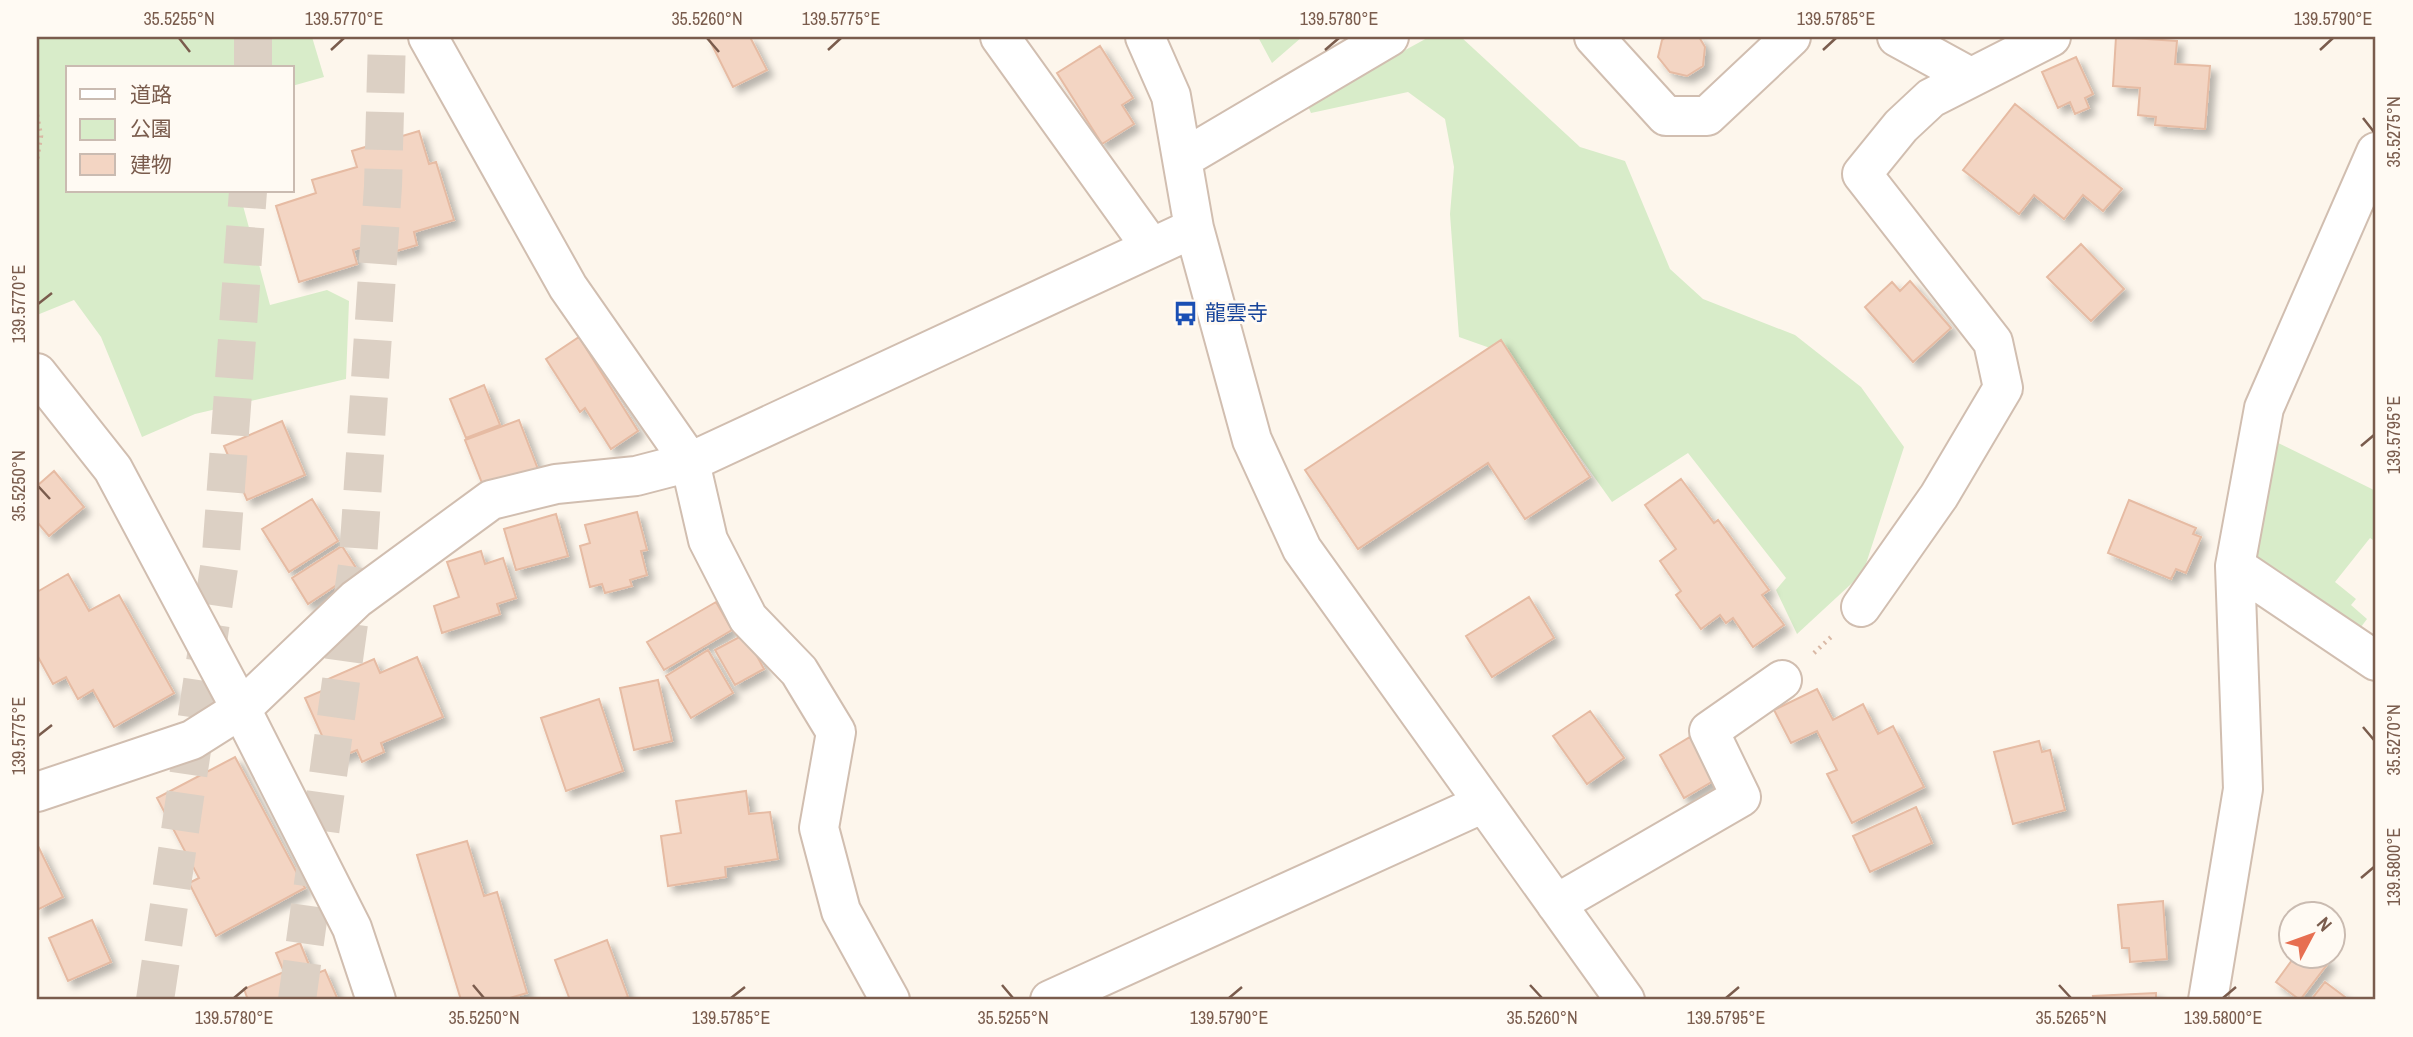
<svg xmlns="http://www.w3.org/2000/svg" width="2413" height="1037" font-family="'Archivo Narrow','Noto Sans JP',sans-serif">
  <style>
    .green { fill: #d8ecc9 }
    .building { fill: #f3d5c3; stroke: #e6bba3; stroke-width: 2; filter: url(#shadow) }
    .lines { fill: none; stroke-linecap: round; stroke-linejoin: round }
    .highway-tunnel { stroke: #dcd0c4; stroke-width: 38; stroke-dasharray: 38 19; stroke-linecap: butt }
    .minor-casing { stroke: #d1beb0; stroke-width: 42 }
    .path { stroke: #d9b8a5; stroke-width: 4.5; stroke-dasharray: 2 5; stroke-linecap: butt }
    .minor { stroke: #fff; stroke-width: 38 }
    .ticks { fill: none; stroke: #7a5c4d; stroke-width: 2.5 }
    .labels { text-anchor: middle; stroke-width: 6; stroke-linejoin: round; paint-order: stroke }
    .transit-label { font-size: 21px; fill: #164399; stroke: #fffaf3; text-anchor: start }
    .neatline { fill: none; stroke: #7a5c4d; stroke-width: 2.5 }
    .ticks-label { font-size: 18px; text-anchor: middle; fill: #7a5c4d }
  </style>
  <defs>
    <filter id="shadow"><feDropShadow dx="6" dy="6" stdDeviation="3.5" flood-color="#0004"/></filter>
  </defs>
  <rect width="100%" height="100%" fill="#fdf6ec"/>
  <path class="green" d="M 37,37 L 312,37 L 324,77 L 292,86 L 292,68 L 68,68 L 68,191 L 239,191 L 270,305 L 327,290 L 349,301 L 346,379 L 195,414 L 142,437 L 101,337 L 74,300 L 37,315 Z
    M 1258,37 L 1302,37 L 1272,63 Z
    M 1429,37 L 1461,37 L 1580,147 L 1625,161 L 1670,269 L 1703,299 L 1795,335 L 1861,387 L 1904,447 L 1863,573 L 1797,634 L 1776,590 L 1786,578 L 1688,453 L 1612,502 L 1507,354 L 1459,337 L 1450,214 L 1454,167 L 1445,119 L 1408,92 L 1311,113 L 1307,104 Z
    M 2268,438 L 2376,491 L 2376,542 L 2370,538 L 2335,582 L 2356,599 L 2351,605 L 2367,619 L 2355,635 L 2235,554 Z"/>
  <path class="building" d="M 708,37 L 750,37 L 767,70 L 733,87 Z
    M 1666,37 L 1699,37 L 1705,47 L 1703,66 L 1687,76 L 1670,72 L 1658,57 L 1662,40 Z
    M 2116,37 L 2177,41 L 2175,64 L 2210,66 L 2205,129 L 2155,125 L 2156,117 L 2138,115 L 2140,88 L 2113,86 Z
    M 1100,46 L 1133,98 L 1122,105 L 1134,124 L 1102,144 L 1057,73 Z
    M 2076,57 L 2093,94 L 2085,98 L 2089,108 L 2075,114 L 2070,102 L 2058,108 L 2042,72 Z
    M 2015,104 L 2122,189 L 2103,211 L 2083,195 L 2064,219 L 2034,195 L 2019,214 L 1963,170 Z
    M 419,131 L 429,164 L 436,162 L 454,220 L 414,232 L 417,245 L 390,253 L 387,240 L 353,250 L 357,264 L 299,282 L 276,206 L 316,193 L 312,180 L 357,167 L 352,151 Z
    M 2081,244 L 2124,289 L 2091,321 L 2047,277 Z
    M 1910,281 L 1951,328 L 1913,362 L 1865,307 L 1892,282 L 1900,291 Z
    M 579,337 L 638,431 L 611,449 L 585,408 L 580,412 L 546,359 Z
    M 1501,340 L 1590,477 L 1525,519 L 1488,463 L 1358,549 L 1305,470 Z
    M 484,385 L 500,425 L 466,438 L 450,399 Z
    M 519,420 L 539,472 L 486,493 L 465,440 Z
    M 282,421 L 305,475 L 247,500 L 224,446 Z
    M 54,471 L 84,507 L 49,536 L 37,522 L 37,486 Z
    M 1681,479 L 1714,523 L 1718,520 L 1769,590 L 1762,595 L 1784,625 L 1753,647 L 1733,618 L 1726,623 L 1720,615 L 1701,629 L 1676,595 L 1681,591 L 1660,561 L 1676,549 L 1645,505 Z
    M 312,499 L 338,541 L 289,572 L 262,529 Z
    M 2129,500 L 2196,528 L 2193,534 L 2201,537 L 2186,573 L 2176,569 L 2171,579 L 2108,553 Z
    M 637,512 L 647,550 L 641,551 L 647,575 L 630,580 L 632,586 L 605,593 L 602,584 L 590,587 L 580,546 L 590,543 L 585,525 Z
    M 556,514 L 568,556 L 516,570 L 504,529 Z
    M 342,546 L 358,571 L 308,604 L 292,578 Z
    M 481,551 L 485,564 L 503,558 L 516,598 L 497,604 L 500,614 L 442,633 L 434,606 L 459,597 L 447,562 Z
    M 68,574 L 89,611 L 119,595 L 174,693 L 114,727 L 93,690 L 78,699 L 66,677 L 53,684 L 37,655 L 37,592 Z
    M 1529,597 L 1554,638 L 1492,677 L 1466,636 Z
    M 716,602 L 732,630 L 664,670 L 647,642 Z
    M 745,634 L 764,669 L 735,685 L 715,650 Z
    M 708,650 L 733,693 L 691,718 L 666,676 Z
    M 417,657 L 443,717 L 381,743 L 384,752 L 362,762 L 357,750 L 333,760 L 305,698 L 329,688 L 326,680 L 374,659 L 380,673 Z
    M 658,680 L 672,741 L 634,750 L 620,688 Z
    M 1817,689 L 1833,720 L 1863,704 L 1878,734 L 1893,726 L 1924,787 L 1852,823 L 1827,774 L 1837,770 L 1817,731 L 1791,743 L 1774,710 Z
    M 599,699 L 623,771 L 566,791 L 541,718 Z
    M 1590,711 L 1624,758 L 1587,784 L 1553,736 Z
    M 1690,737 L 1715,780 L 1684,798 L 1660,755 Z
    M 2039,741 L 2042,752 L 2050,750 L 2065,810 L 2013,824 L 1994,752 Z
    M 235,757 L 305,888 L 216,936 L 189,883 L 199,878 L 157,798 Z
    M 746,791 L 749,814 L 770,812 L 778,859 L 725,867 L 726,877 L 668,886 L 661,836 L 681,833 L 676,801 Z
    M 1916,807 L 1932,843 L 1870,872 L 1853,836 Z
    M 467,841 L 484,896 L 497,892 L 527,993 L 503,1000 L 461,1000 L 417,855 Z
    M 37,844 L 63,897 L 37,910 Z
    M 2163,901 L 2167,959 L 2130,962 L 2129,948 L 2122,948 L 2118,905 Z
    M 92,920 L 111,962 L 68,981 L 49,938 Z
    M 607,940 L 628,997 L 619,1000 L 570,1000 L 555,960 Z
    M 300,943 L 313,975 L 325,970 L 338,1000 L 248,1000 L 244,989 L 284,972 L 276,953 Z
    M 2295,956 L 2322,956 L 2329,962 L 2300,1000 L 2276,982 Z
    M 2325,982 L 2349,1000 L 2311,1000 Z
    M 2156,993 L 2156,1000 L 2094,1000 L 2093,996 Z"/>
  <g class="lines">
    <path class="highway-tunnel" d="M 253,68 L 253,37
      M 155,1000 L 221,554 L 248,191
      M 297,1000 L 358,558 L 383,186 L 387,37"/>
    <defs>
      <path id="minor" d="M 428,37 L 568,287 L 690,462 L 708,540 L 748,618 L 799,671 L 836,732 L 819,828 L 841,911 L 890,1000
        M 1000,37 L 1151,247
        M 1145,37 L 1171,96 L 1194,228 L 1252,440 L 1302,549 L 1625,1000
        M 1594,37 L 1666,116 L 1707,116 L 1791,37
        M 1897,37 L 1970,77
        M 1184,158 L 1389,37
        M 37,373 L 113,469 L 241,709 L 352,928 L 376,1000
        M 2235,566 L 2376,661
        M 1861,607 L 1939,496 L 2003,388 L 1993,342 L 1862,174 L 1901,126 L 1931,98 L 2051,37
        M 37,792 L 192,740 L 241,709 L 356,599 L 491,500 L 556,484 L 636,476 L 690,462 L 1194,228
        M 1556,904 L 1741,797 L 1709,731 L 1782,680
        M 1050,1000 L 1484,803
        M 2208,1000 L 2243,789 L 2235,566 L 2264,408 L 2376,152"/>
    </defs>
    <use href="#minor" class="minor-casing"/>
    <path class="path" d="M 37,115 L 41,136 L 37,160
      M 1814,653 L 1831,637"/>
    <use href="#minor" class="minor"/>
  </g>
  <path class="ticks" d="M 179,38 L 190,52M 707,38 L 719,52M 331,50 L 344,38M 828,50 L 841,38M 1325,50 L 1339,38M 1823,50 L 1836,38M 2320,50 L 2333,38M 2363,118 L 2374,132M 38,304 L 52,293M 2361,446 L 2374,435M 38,486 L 50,499M 2363,727 L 2374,740M 38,736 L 52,725M 2361,878 L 2374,867M 473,985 L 484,998M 1002,985 L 1013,998M 1530,985 L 1542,998M 2059,985 L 2071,998M 234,998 L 247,987M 731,998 L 745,987M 1229,998 L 1242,987M 1726,998 L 1739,987M 2223,998 L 2236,987"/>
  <defs>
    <symbol id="bus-bare" viewBox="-9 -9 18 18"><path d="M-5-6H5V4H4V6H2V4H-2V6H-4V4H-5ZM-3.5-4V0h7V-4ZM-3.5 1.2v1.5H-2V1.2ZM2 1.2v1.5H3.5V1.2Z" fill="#1a4fb4" stroke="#fffaf3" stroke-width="2.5" paint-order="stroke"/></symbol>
  </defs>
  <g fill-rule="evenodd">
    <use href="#bus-bare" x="1168" y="296" width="35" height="35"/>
  </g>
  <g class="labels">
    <g class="transit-label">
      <text x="1205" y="320">龍雲寺</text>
    </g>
  </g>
  <rect width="2413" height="1037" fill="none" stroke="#fffaf3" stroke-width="77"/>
  <rect x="66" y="66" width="228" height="126" fill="#fffaf3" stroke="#cabbb1" stroke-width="2"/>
  <rect x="80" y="89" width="35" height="10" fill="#ffffff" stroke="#cabbb1" stroke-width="2"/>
  <text x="130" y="102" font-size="21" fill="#7a5c4d">道路</text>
  <rect x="80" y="119" width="35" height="21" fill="#d8ecc9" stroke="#cabbb1" stroke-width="2"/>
  <text x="130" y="136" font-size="21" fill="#7a5c4d">公園</text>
  <rect x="80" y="154" width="35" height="21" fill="#f3d5c3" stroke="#cabbb1" stroke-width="2"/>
  <text x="130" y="172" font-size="21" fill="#7a5c4d">建物</text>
  <g transform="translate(2312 935) rotate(49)"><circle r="33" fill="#fffaf3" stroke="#cabbb1" stroke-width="2"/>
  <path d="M0-5L12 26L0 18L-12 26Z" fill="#e76f51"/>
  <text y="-10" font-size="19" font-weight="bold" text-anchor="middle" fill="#7a5c4d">N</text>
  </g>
  <rect x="38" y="38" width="2336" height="960" class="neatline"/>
  <g class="ticks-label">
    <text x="179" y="25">35.5255°N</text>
    <text x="344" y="25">139.5770°E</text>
    <text x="707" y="25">35.5260°N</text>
    <text x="841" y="25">139.5775°E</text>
    <text x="1339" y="25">139.5780°E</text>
    <text x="1836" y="25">139.5785°E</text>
    <text x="2333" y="25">139.5790°E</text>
    <text transform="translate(2394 132) rotate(-90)" y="6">35.5275°N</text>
    <text transform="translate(19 304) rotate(-90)" y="6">139.5770°E</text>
    <text transform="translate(2394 435) rotate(-90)" y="6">139.5795°E</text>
    <text transform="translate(19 486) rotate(-90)" y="6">35.5250°N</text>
    <text transform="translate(19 736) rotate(-90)" y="6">139.5775°E</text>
    <text transform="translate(2394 740) rotate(-90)" y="6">35.5270°N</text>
    <text transform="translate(2394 867) rotate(-90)" y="6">139.5800°E</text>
    <text x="234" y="1024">139.5780°E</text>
    <text x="484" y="1024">35.5250°N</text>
    <text x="731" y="1024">139.5785°E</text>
    <text x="1013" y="1024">35.5255°N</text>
    <text x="1229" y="1024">139.5790°E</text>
    <text x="1542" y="1024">35.5260°N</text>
    <text x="1726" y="1024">139.5795°E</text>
    <text x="2071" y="1024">35.5265°N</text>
    <text x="2223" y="1024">139.5800°E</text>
  </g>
</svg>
